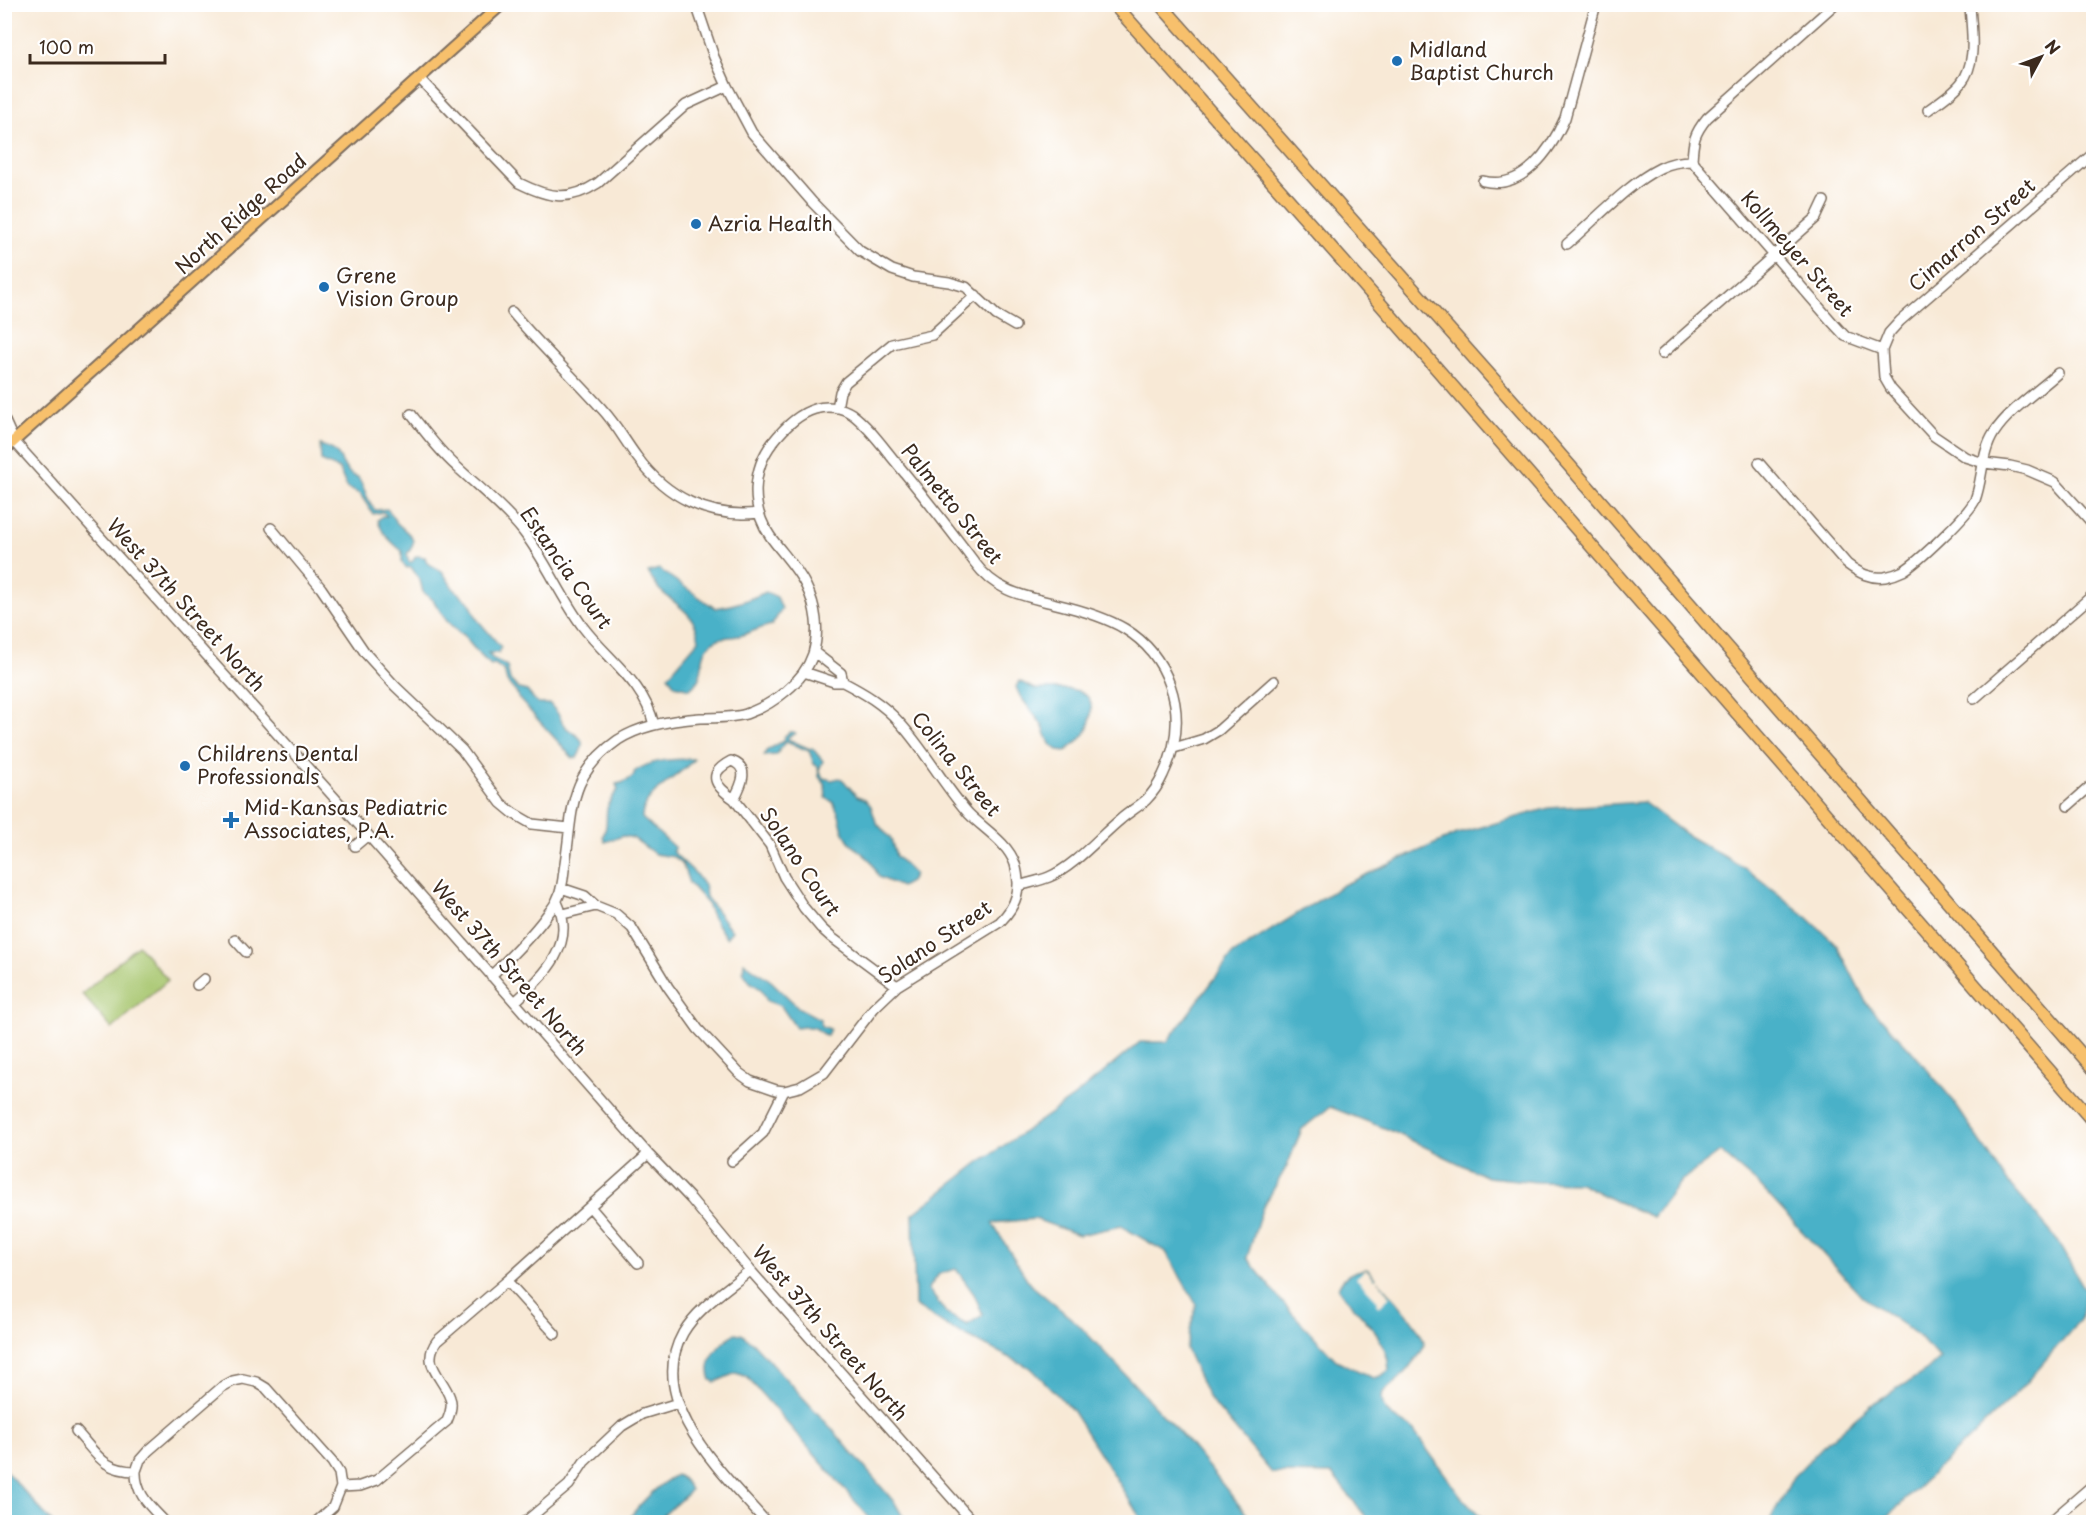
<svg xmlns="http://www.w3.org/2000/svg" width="2098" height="1527" font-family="'Playpen Sans',sans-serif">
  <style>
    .green { fill: #a7c66e; stroke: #717846; stroke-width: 1.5 }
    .water { fill: #49b1c8; stroke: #426e73; stroke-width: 1.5; fill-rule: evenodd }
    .pier { fill: #f8e9d6 }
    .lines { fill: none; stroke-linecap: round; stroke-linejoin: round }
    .minor-casing { stroke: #7d6d5e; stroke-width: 12 }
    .major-casing { stroke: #7d6d5e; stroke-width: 14 }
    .highway-casing { stroke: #7d6d5e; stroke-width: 15 }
    .minor { stroke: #fff; stroke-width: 9 }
    .major { stroke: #f7c06c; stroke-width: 10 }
    .highway { stroke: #f7c06c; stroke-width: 12 }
    .poi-dot { fill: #1f6fb2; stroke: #fff; stroke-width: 2 }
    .labels { text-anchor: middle; stroke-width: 4.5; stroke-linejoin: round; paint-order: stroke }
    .poi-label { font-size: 20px; fill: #3b2a1e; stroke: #fff; text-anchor: start }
    .street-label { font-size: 20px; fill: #3b2a1e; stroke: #fff }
  </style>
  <rect width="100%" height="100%" fill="#fff"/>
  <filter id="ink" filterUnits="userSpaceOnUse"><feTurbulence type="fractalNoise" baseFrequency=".0167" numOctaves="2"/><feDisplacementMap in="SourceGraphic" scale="12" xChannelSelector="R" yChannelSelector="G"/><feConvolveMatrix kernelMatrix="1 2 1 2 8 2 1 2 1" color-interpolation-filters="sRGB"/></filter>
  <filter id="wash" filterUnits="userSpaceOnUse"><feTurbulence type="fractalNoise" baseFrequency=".008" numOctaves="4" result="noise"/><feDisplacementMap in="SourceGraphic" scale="24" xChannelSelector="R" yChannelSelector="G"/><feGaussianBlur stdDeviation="1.35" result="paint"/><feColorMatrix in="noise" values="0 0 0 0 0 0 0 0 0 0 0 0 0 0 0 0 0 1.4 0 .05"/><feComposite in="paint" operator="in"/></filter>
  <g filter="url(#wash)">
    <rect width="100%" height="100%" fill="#f8e9d6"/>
    <path class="green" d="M 138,945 L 168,980 L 112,1029 L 82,994 Z"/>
    <path class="water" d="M 320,445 C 327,447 334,449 338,455 C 344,464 346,475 358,477 C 365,488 366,499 375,510 L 387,509 C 392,514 392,517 396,522 C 405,532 422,538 407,554 L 409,562 L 412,562 L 416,556 L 425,557 L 427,563 L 442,571 L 453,588 L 470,603 L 477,619 L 501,647 L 498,653 L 488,653 L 492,658 L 507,666 L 510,680 L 519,689 L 527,691 L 538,704 L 550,704 C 553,708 556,711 559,715 C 561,718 561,722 563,724 C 574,738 591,734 577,758 L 573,758 L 518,698 L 518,695 L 507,682 L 504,671 L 495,664 L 491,665 C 480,656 471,646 463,634 L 460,634 L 446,620 L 433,600 L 423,592 L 420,580 L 411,567 L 407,568 L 402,563 L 402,551 C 392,543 380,532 378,520 L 382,516 L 387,516 L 383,512 L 373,514 L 360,494 L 347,488 L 339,469 L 321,461 Z
      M 659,569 L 715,608 C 734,606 749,600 766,592 L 777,597 L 782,609 L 772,625 C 762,627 754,631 745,634 C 732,640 715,633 706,650 C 699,663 706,677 690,689 L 675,685 L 668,676 L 699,640 C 696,614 679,607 662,592 C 656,587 652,579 648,572 Z
      M 1019,681 C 1024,683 1031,688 1036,689 C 1054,690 1096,681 1091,714 C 1089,734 1082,739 1066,751 L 1058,750 L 1050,744 L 1042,725 L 1020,696 L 1016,687 Z
      M 789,732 L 794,732 L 795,734 L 789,736 L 788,739 L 810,749 L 812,748 L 823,761 L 819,770 L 823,778 L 832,780 L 839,778 L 844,781 L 857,796 L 865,799 L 871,806 L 876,822 L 891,839 L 896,856 L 914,874 L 910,882 L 901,887 L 879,877 L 870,860 L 850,843 L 843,831 L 839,815 L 833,802 L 826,798 L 825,784 L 819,777 L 818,767 L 814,764 L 809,751 L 786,742 L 776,755 L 764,756 L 766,751 L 783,741 L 784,737 Z
      M 694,759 C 681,776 641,794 642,818 L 675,848 L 672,851 L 695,873 L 705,887 L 706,897 L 732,931 L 726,938 L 713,918 L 706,902 L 689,883 L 682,863 L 674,857 L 655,854 L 633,838 L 623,836 L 605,842 L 603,836 C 612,816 598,813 618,790 L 616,784 C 622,784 630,779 634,775 L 634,772 C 651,759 673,759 694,759 Z
      M 1643,802 L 1687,835 L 1748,870 L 1807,917 L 1837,945 L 1867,1004 L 1910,1049 L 1951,1098 L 2006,1180 L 2054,1236 L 2086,1291 L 2080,1320 L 2017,1393 L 1882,1522 L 1770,1522 L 1793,1477 L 1826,1443 L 1875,1402 L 1926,1371 L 1940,1358 L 1912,1331 L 1863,1297 L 1758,1184 L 1720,1152 L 1681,1181 L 1653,1217 L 1615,1201 L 1580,1183 L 1537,1182 L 1487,1177 L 1392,1131 L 1330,1107 L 1302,1129 L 1287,1166 L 1262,1209 L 1247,1258 L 1283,1303 L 1336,1360 L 1373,1378 L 1381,1376 L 1389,1370 C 1388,1336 1358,1314 1338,1289 C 1342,1275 1354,1271 1367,1269 C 1378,1280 1424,1329 1424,1343 C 1424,1356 1393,1385 1383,1392 C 1378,1416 1398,1417 1413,1430 L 1460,1495 L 1486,1522 L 1370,1522 L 1332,1474 L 1272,1473 L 1208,1397 L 1186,1349 L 1196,1304 L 1166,1252 L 1121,1226 L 1079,1235 L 1035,1219 L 992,1223 L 1030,1284 L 1079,1325 L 1188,1442 L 1253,1522 L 1143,1522 L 1072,1410 L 1031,1368 L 948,1327 L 915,1306 L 913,1214 L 977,1164 L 1074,1097 L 1140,1042 L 1167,1042 L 1233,954 L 1343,885 L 1457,834 L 1549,808 ZM 956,1269 L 974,1294 L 983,1315 L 967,1325 L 947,1314 L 928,1289 L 939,1274 Z
      M 744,962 L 771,981 L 799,1008 L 820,1019 L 821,1026 L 830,1029 L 827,1035 C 820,1035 821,1031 815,1028 C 810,1026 802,1027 796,1028 L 781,1006 L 767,1001 L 761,989 L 750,982 L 743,972 Z
      M 735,1333 L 741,1334 L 753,1343 L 831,1428 L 895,1503 L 906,1522 L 873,1522 L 747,1377 L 736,1373 L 715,1382 L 711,1380 C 703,1361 720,1343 735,1333 Z
      M 4,1470 L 5,1470 L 52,1522 L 5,1522 Z
      M 676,1475 C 682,1477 688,1484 690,1490 L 688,1493 L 656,1522 L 626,1522 C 639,1505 657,1485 676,1475 Z"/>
    <path class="pier" d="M 1366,1269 L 1375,1279 L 1379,1277 L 1380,1278 L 1378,1280 L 1390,1297 L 1379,1307 L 1376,1304 L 1378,1301 L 1356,1278 Z"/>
  </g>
  <g filter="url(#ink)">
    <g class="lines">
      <defs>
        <path id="minor" d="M 696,4 L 714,57 L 727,86 L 752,133 L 813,203 L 860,251 L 892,270 L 913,277 L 949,282 L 966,287 L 996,315 L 1015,326
          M 419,78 L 519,183 C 549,198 569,202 598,183 L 686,105 L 727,86
          M 1928,110 C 1939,102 1953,93 1961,83 C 1978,62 1971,30 1970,4
          M 1692,161 L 1832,322 L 1845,336 L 1882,350 L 1884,377 L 1891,389 L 1934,436 L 1965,457 L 1984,463 L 2010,466 L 2027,470 L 2055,482 L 2094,525
          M 1692,161 C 1693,141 1694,134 1707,118 L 1835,4
          M 1483,181 C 1523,191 1551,150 1565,118 L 1596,4
          M 1567,244 C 1594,221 1629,183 1660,168 C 1670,163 1680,161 1692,161
          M 512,312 C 540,346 573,376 602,409 C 616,424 625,441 637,457 C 666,497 710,519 759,513
          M 1882,350 L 1889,333 L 1900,321 L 2094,153
          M 1662,354 L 1816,218 L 1824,201
          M 837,408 L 840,392 L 846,382 L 892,344 L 932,335 L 976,295
          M 411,414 C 425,432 439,451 456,466 C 478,487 503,506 522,530 C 546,560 560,596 583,627 C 608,660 644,682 654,725
          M 4,419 L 13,439
          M 4,434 L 14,441 L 368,835 L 648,1154 L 691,1199 L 750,1270 L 973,1522
          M 1759,463 L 1847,564 C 1859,573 1870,579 1885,577 C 1891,576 1897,574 1903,571 C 1917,563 1968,515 1975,500 C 1983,479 1981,453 1994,433 C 2009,410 2037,392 2058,373
          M 271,528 L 321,588 L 366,654 L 395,686 L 462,750 L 501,803 L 513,813 L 532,824 L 569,828
          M 804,672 L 834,682 L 843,682 L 841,673 L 814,652
          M 1974,699 L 2094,594
          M 1174,748 L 1204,739 L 1219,730 L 1274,681
          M 734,799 C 715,786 706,774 731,761 C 751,767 741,786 734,799 L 770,845 L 784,877 L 804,908 L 821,928 L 831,937 L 897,986
          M 2068,806 L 2094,783
          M 355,846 L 368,835
          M 561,888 L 585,896 L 596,906 L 616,914 L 632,928 L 668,987 L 698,1029 L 739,1073 L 750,1081 L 776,1090 L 784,1091 L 800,1087 L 824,1073 L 874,1008 L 897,986 L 1000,922 C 1017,905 1022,888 1015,864 C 1008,843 984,829 969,814 C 943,785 925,750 899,722 C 883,704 864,693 843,682
          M 563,914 L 596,906
          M 235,940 L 246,952
          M 491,976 C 510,957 528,940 544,919 C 548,913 554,907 557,900 C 562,891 563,880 564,870 C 574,814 565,777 618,740 C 641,725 673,720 700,718 C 715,718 732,718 746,714 C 761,709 774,701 786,691 C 798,681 808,669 813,654 C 820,631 816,606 806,586 C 797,567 781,552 770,536 C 750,507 752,469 773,442 C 784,428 798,414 815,409 C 827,405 842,407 852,414 C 868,426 881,444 894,460 C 922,494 949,528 975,563 C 996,592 1024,596 1056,604 C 1106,616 1151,631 1170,685 C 1181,716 1177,746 1163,775 C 1159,784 1153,793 1146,800 C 1138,807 1129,812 1121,819 C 1099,837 1075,866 1049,877 C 1039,881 1028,883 1019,886
          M 197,985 L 204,979
          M 515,1002 C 544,975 577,945 557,902
          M 732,1161 L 763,1133 L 784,1091
          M 591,1208 L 638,1263
          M 750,1270 C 728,1289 698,1307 683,1333 C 644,1402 725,1475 766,1522
          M 507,1281 L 555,1334
          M 76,1431 C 97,1454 103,1471 136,1471 L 140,1460 L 148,1451 L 222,1387 L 233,1381 L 243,1379 L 256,1382 L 266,1388 L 332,1462 L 339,1473 L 341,1487
          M 136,1471 C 135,1494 151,1507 165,1522
          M 316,1522 L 333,1507 L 341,1487 L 360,1486 L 377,1480 L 447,1421 C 450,1414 453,1405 450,1398 C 443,1377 420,1364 437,1341 L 507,1281 L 648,1154
          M 525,1522 L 569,1485 L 584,1462 L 622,1426 L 642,1414 L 678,1403
          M 2050,1522 L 2094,1484"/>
        <path id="major" d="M 4,450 L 502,4"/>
        <path id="highway" d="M 1114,4 L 1342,260 L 2094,1122
          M 1160,4 L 1548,441 L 2094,1069"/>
      </defs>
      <use href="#minor" class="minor-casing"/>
      <use href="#major" class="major-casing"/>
      <use href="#highway" class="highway-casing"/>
      <use href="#minor" class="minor"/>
      <use href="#major" class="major"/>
      <use href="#highway" class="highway"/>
    </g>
  </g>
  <g class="poi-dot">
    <circle cx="1397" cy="61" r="6"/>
    <circle cx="696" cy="224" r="6"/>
    <circle cx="324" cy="287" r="6"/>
    <circle cx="185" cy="766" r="6"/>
    <path d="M228 811h6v6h6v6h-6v6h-6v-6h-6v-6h6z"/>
  </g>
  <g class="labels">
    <g class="poi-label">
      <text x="1409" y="57">Midland<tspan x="1409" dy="23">Baptist Church</tspan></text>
      <text x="708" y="231">Azria Health</text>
      <text x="336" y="283">Grene<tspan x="336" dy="23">Vision Group</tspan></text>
      <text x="197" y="761">Childrens Dental<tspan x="197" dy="23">Professionals</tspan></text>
      <text x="244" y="815">Mid-Kansas Pediatric<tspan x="244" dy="23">Associates, P.A.</tspan></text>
    </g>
    <g class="street-label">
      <text transform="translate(241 214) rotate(-42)" y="7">North Ridge Road</text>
      <text transform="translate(1972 235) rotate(-41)" y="7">Cimarron Street</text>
      <text transform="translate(1797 254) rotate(49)" y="7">Kollmeyer Street</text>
      <text transform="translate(952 504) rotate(51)" y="7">Palmetto Street</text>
      <text transform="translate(566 568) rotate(55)" y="7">Estancia Court</text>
      <text transform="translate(186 605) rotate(48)" y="7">West 37th Street North</text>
      <text transform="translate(956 764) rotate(51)" y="7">Colina Street</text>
      <text transform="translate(800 862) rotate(56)" y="7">Solano Court</text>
      <text transform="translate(935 942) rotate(-34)" y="7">Solano Street</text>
      <text transform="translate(509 968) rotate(49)" y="7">West 37th Street North</text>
      <text transform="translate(830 1333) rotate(49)" y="7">West 37th Street North</text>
    </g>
  </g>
  <rect width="2098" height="1527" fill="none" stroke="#fff" stroke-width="24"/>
  <g transform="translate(2041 57) rotate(49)" stroke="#ffffff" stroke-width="4.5" paint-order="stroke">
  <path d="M0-4.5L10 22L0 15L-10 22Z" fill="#3b2a1e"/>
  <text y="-9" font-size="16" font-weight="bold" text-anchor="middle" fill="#3b2a1e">N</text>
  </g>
  <path d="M30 54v9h135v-9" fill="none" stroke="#3b2a1e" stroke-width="3"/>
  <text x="39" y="54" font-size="18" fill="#3b2a1e" stroke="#ffffff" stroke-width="4.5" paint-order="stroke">100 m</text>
</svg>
